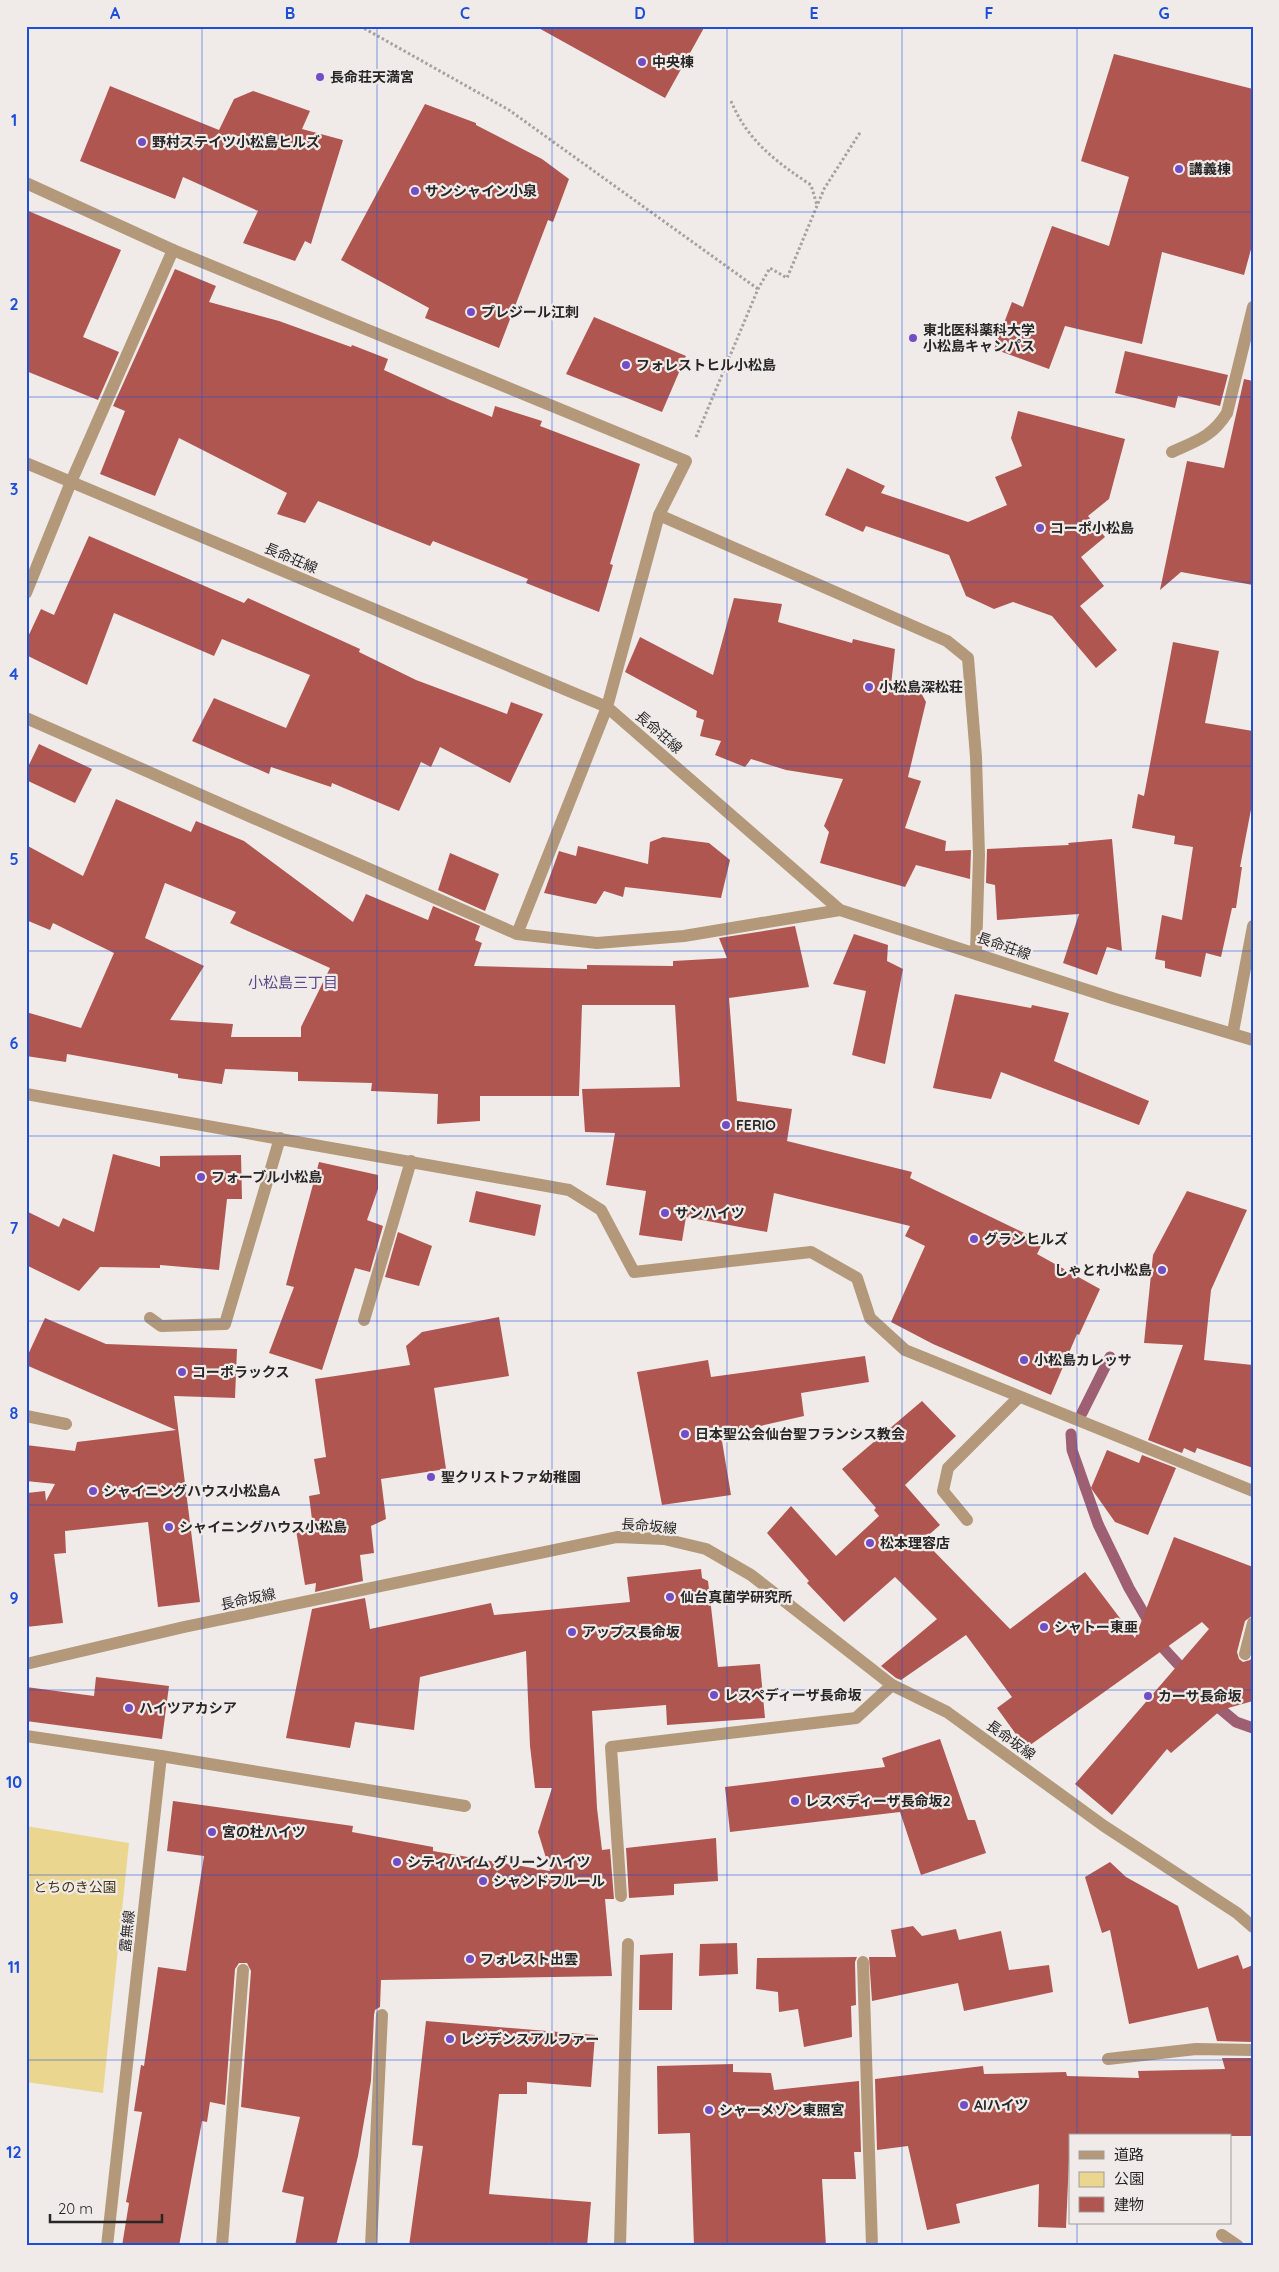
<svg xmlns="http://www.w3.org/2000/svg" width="1279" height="2272" font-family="Quicksand,'Noto Sans JP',sans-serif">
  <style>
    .green { fill: #ebd68f }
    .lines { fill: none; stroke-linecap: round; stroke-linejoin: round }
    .stream { stroke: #9f5f72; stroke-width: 11 }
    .building { fill: #af5651; fill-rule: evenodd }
    .path { stroke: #a4a19f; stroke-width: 3; stroke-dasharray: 2.5 2.5; stroke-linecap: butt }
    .service { stroke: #b3997a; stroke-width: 12 }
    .minor { stroke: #b3997a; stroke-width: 12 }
    .grid { fill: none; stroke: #1d4ed8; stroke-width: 1; stroke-opacity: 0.55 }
    .poi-dot { fill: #714dc6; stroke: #f0ebe9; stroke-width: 2 }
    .labels { text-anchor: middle; stroke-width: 4.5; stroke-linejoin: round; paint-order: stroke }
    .poi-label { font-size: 14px; font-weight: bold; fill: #282726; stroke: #f0ebe9; text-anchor: start }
    .street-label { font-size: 14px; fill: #282726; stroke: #f0ebe9 }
    .park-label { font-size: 14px; fill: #443911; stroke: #f0ebe9 }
    .neighbourhood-label { font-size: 15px; fill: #594a89; stroke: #f0ebe9 }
    .neatline { fill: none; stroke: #1d4ed8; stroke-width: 2 }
    .grid-label { font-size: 16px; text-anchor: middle; font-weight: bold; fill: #1d4ed8 }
  </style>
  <rect width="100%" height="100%" fill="#f0ebe9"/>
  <path class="green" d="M 26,1826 L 129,1843 L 103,2093 L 26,2082 Z"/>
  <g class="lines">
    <path class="stream" d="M 1082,1413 L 1110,1357
      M 1071,1434 L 1072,1450 L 1098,1524 L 1129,1588 L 1165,1650 L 1189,1676
      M 1211,1701 L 1236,1722 L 1253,1728"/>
  </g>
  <path class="building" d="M 535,26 L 705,26 L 665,98 Z
    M 1114,54 L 1253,89 L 1253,242 L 1244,275 L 1162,252 L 1142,344 L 1065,326 L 1049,369 L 994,349 L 1012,302 L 1023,307 L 1052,226 L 1109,246 L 1129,177 L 1081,161 Z
    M 110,86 L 219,130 L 234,99 L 253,91 L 310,111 L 302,129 L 343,140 L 311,244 L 305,241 L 295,261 L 243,243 L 258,211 L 183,177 L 175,199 L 80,161 Z
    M 425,104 L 476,123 L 476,125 L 542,159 L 569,179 L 553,222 L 548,220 L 499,348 L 425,318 L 429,308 L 341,260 Z
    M 26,210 L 121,250 L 83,337 L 119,352 L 98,400 L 26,371 Z
    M 175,269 L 216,286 L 209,302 L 279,321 L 351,347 L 352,345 L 388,359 L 384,370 L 450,400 L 492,417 L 495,406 L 542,421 L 540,426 L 640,464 L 610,564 L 613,565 L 599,612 L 526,583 L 528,579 L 433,541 L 430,546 L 318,501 L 305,523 L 277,514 L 287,493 L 179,438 L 155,496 L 100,474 L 125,411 L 113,406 Z
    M 594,317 L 686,356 L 662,412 L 566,374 Z
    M 1125,351 L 1228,375 L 1220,406 L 1178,396 L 1175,408 L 1115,393 Z
    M 1244,379 L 1253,381 L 1253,585 L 1181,572 L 1160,590 L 1187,461 L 1224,468 Z
    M 1018,411 L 1125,439 L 1109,499 L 1088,516 L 1105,537 L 1081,557 L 1104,586 L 1080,606 L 1117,650 L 1096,668 L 1052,616 L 1013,602 L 994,609 L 966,596 L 949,555 L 866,526 L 863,532 L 825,515 L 847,468 L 885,486 L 881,493 L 968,522 L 1007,505 L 995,477 L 1022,466 L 1011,438 Z
    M 89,536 L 244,603 L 248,598 L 360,649 L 359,652 L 416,680 L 507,714 L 511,702 L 543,714 L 510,783 L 440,747 L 431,767 L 421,762 L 399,811 L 332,783 L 331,787 L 271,767 L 269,774 L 192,741 L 214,698 L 286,728 L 310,675 L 222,639 L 214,656 L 114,613 L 87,685 L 26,655 L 26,641 L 41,609 L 54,615 Z
    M 734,598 L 782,604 L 778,622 L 852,643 L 853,639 L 895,649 L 891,685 L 919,689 L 926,702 L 908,777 L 921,781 L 905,828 L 946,841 L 945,851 L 971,850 L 970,879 L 916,865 L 905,887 L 820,863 L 829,832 L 824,826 L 843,779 L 786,770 L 751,759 L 745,767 L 715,755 L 721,741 L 700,736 L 704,720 L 696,717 L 697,711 L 625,672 L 640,637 L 713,675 Z
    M 1173,642 L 1219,651 L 1205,723 L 1253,731 L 1253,799 L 1240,867 L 1242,867 L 1236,908 L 1232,908 L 1221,957 L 1206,953 L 1201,977 L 1165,968 L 1165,961 L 1155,959 L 1162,915 L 1182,920 L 1193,847 L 1174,844 L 1175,836 L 1132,828 L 1138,794 L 1144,796 Z
    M 39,744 L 92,769 L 75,803 L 26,780 L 26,771 Z
    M 116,799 L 191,832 L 196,821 L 244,841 L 353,922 L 366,894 L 428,920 L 433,906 L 480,926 L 475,940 L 482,943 L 474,966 L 587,969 L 587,965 L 673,966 L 673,961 L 727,958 L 719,938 L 795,926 L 809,987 L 729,998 L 737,1101 L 792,1109 L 787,1141 L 912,1172 L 910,1178 L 1043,1242 L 1037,1254 L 1100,1289 L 1079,1335 L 1077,1334 L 1051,1395 L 933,1344 L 891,1322 L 925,1246 L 905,1236 L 910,1226 L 774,1193 L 767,1232 L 686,1217 L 682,1241 L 639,1235 L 646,1191 L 606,1185 L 615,1133 L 585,1132 L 582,1089 L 680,1087 L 675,1005 L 582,1005 L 579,1096 L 480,1096 L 480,1121 L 437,1124 L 438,1094 L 371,1091 L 372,1083 L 298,1081 L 298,1072 L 225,1069 L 222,1084 L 178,1078 L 178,1074 L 67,1054 L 66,1062 L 26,1056 L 26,1012 L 81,1028 L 114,953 L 53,923 L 50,930 L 26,920 L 26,845 L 83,876 ZM 165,883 L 236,912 L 230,923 L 330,968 L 301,1027 L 301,1037 L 231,1037 L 233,1024 L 170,1020 L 204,966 L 145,938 Z
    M 663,837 L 709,843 L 730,860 L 721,898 L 625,887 L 623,897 L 604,891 L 596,904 L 544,893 L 559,851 L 576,856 L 578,846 L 648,864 L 650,842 Z
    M 1112,839 L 1122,951 L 1107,947 L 1097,975 L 1063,963 L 1079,914 L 997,920 L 995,885 L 986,883 L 987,849 L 1069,845 L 1068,843 Z
    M 450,853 L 499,874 L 485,911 L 438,890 Z
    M 854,934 L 888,945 L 887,961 L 903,969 L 885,1064 L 852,1055 L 866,991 L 833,984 Z
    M 955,994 L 1031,1008 L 1032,1005 L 1069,1013 L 1054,1061 L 1149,1101 L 1139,1125 L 1001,1072 L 991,1099 L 933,1088 Z
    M 113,1154 L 160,1167 L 160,1156 L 241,1155 L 242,1199 L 227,1199 L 219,1270 L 160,1265 L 160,1268 L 100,1267 L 79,1291 L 26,1265 L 26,1211 L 59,1227 L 63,1218 L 94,1232 Z
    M 319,1162 L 378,1175 L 378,1189 L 367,1220 L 383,1226 L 370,1272 L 355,1268 L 322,1370 L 269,1353 L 294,1287 L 286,1285 Z
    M 476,1191 L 541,1205 L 535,1236 L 469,1222 Z
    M 1187,1191 L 1247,1210 L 1211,1290 L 1204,1360 L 1253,1365 L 1253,1468 L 1197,1448 L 1195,1453 L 1184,1448 L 1182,1453 L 1148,1440 L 1183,1345 L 1144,1343 L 1153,1255 Z
    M 398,1232 L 432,1246 L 419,1286 L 385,1277 Z
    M 499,1317 L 509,1376 L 434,1388 L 446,1469 L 381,1479 L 386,1519 L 371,1526 L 374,1553 L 360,1555 L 363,1581 L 315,1592 L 316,1583 L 305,1585 L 296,1530 L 313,1527 L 309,1496 L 320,1494 L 314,1459 L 326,1457 L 315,1379 L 410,1365 L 406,1346 L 422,1332 Z
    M 45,1318 L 106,1344 L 237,1349 L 235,1398 L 174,1396 L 200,1602 L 158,1607 L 148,1522 L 65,1531 L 66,1553 L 54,1554 L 63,1623 L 26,1627 L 27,1493 L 45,1491 L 46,1501 L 55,1484 L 26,1481 L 26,1445 L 75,1451 L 77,1442 L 176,1430 L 26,1365 L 26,1359 Z
    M 865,1356 L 869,1382 L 801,1393 L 804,1416 L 721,1435 L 731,1495 L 662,1505 L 637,1372 L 708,1360 L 711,1377 Z
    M 922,1401 L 956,1436 L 905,1485 L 940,1525 L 923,1540 L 1010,1629 L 1085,1572 L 1135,1638 L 1174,1537 L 1253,1567 L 1253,1615 L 1245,1621 L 1237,1652 L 1239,1659 L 1243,1662 L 1250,1660 L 1253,1656 L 1253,1701 L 1221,1710 L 1171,1753 L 1167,1749 L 1112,1815 L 1075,1784 L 1209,1629 L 1202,1622 L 1026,1748 L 997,1708 L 1012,1697 L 966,1635 L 901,1680 L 896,1678 L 881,1666 L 937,1619 L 895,1577 L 844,1622 L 807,1583 L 809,1581 L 767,1533 L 791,1506 L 836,1556 L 879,1516 L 874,1510 L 876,1508 L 842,1469 Z
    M 1107,1450 L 1139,1463 L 1142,1455 L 1176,1468 L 1148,1535 L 1115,1522 L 1091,1488 Z
    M 701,1569 L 702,1578 L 708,1581 L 718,1667 L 760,1664 L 765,1718 L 667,1725 L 666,1705 L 592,1711 L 597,1808 L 602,1850 L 610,1849 L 614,1899 L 605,1899 L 612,1976 L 381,1980 L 380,2007 L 375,2010 L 374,2015 L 371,2081 L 358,2156 L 336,2246 L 295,2246 L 304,2197 L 282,2192 L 300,2117 L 241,2107 L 251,1971 L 247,1963 L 239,1963 L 235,1969 L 225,2105 L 210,2102 L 207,2122 L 202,2121 L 179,2246 L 122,2246 L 129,2203 L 126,2202 L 142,2112 L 134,2111 L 141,2065 L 144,2066 L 158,1967 L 186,1971 L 204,1856 L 167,1851 L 173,1801 L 353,1826 L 352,1832 L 433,1847 L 433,1851 L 550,1871 L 538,1832 L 552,1788 L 535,1788 L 530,1746 L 526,1651 L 420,1677 L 414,1730 L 355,1722 L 350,1748 L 286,1738 L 312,1609 L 365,1598 L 370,1629 L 491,1603 L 494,1615 L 630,1602 L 627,1577 Z
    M 96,1677 L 169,1686 L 162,1739 L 26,1721 L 26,1687 L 94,1696 Z
    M 940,1739 L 968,1820 L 975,1820 L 986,1853 L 921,1875 L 900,1812 L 730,1832 L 725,1787 L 885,1767 L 882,1758 Z
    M 716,1838 L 718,1881 L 674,1884 L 674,1895 L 629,1898 L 626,1848 Z
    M 1110,1862 L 1126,1877 L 1178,1906 L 1198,1969 L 1238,1955 L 1243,1969 L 1253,1965 L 1253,2042 L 1217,2041 L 1208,2007 L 1129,2024 L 1110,1930 L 1102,1933 L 1085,1877 Z
    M 913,1926 L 922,1936 L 956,1929 L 959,1940 L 1001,1931 L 1009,1970 L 1049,1965 L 1053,1992 L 964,2011 L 958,1983 L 872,2001 L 869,1957 L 896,1957 L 891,1930 Z
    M 737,1943 L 738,1974 L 699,1976 L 700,1944 Z
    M 673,1953 L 672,2010 L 639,2010 L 640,1955 Z
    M 857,1957 L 855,1962 L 856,2005 L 851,2006 L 852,2037 L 804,2047 L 798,2009 L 779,2012 L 778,1992 L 756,1989 L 757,1958 Z
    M 426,2021 L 595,2035 L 591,2087 L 527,2082 L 527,2094 L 499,2094 L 489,2194 L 591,2202 L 587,2246 L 409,2246 L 423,2146 L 412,2145 Z
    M 1222,2058 L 1253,2058 L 1253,2136 L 1070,2136 L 1066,2228 L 1038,2227 L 1039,2184 L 956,2204 L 960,2223 L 927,2230 L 908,2146 L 877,2150 L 875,2079 L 983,2066 L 984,2074 L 1066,2072 L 1067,2076 L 1139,2078 L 1138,2071 L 1225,2069 Z
    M 733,2064 L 733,2072 L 771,2073 L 774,2090 L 859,2081 L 861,2152 L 854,2152 L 856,2179 L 822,2179 L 826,2246 L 694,2246 L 690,2133 L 658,2134 L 657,2066 Z"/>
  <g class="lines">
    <path class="path" d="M 360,26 L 509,110 L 758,289
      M 731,101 C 747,140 776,162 811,185 L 817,205
      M 696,437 L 758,289 L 770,268 L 787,278 L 824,189 L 861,131"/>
    <path class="service" d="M 26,593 L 71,482 L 173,250
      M 1233,1032 L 1253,926
      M 26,1094 L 569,1190 L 601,1210 L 634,1272 L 811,1252 L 857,1278 L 870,1318 L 905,1350 L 1253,1491
      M 150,1318 L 161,1326 L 225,1324 L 280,1138
      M 364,1320 L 411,1161
      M 26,1416 L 66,1424
      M 967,1520 L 943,1491 L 948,1468 L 1019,1397
      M 1245,1654 L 1253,1623
      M 161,1756 L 465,1806
      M 621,1896 L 611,1747 L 856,1718 L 892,1685
      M 863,1962 L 872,2246
      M 1108,2059 L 1196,2049 L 1253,2050
      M 1222,2235 L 1238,2246
      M 222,2246 L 243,1970
      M 371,2246 L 382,2015
      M 620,2246 L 628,1944"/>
    <path class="minor" d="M 26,183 L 173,250 L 686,461 L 659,515 L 607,707 L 517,934
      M 1172,452 C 1196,441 1212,437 1227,413 L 1253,307
      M 26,463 L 607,707 L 840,910 L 1115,999 L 1253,1040
      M 659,515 L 947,641 L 968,658 L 976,757 L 979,855 L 976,952
      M 26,718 L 517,934 L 597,943 L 684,936 L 840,910
      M 26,1664 L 184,1627 L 617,1537 L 664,1539 L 706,1549 L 751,1575 L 892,1685 L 947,1712 L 1104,1826 L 1237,1913 L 1253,1927
      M 26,1736 L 161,1756 L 107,2246"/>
  </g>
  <path class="grid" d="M 202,26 L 202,2246M 377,26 L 377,2246M 552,26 L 552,2246M 727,26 L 727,2246M 902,26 L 902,2246M 1077,26 L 1077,2136M 26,212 L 1253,212M 26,397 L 1253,397M 26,582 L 1253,582M 26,766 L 1253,766M 26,951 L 1253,951M 26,1136 L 1253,1136M 26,1321 L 1253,1321M 26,1505 L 1253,1505M 26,1690 L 1253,1690M 26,1875 L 1253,1875M 26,2060 L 1253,2060M 1077,2223 L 1077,2246"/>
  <g class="poi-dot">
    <circle cx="642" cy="62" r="5"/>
    <circle cx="320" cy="77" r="5"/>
    <circle cx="142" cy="142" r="5"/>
    <circle cx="1179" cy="169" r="5"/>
    <circle cx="415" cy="191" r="5"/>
    <circle cx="471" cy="312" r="5"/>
    <circle cx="913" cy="338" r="5"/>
    <circle cx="626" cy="365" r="5"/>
    <circle cx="1040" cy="528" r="5"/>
    <circle cx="869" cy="687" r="5"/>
    <circle cx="726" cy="1125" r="5"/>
    <circle cx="201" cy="1177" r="5"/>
    <circle cx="665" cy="1213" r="5"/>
    <circle cx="974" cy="1239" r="5"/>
    <circle cx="1162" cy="1270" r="5"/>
    <circle cx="1024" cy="1360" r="5"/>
    <circle cx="182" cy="1372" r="5"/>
    <circle cx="685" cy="1434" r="5"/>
    <circle cx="431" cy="1477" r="5"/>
    <circle cx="93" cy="1491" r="5"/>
    <circle cx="169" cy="1527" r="5"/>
    <circle cx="870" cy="1543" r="5"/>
    <circle cx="670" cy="1597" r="5"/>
    <circle cx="1044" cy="1627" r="5"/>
    <circle cx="572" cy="1632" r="5"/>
    <circle cx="714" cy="1695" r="5"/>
    <circle cx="1148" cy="1696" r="5"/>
    <circle cx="129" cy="1708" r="5"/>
    <circle cx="795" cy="1801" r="5"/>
    <circle cx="212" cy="1832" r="5"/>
    <circle cx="397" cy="1862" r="5"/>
    <circle cx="483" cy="1881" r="5"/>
    <circle cx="470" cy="1959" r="5"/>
    <circle cx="450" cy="2039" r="5"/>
    <circle cx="964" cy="2105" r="5"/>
    <circle cx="709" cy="2110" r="5"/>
  </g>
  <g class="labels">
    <g class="poi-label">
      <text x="652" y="67">中央棟</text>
      <text x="330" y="82">長命荘天満宮</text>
      <text x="152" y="147">野村ステイツ小松島ヒルズ</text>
      <text x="1189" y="174">講義棟</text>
      <text x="425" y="196">サンシャイン小泉</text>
      <text x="481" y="317">プレジール江刺</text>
      <text x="923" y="335">東北医科薬科大学<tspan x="923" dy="16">小松島キャンパス</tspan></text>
      <text x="636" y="370">フォレストヒル小松島</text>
      <text x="1050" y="533">コーポ小松島</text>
      <text x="879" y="692">小松島深松荘</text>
      <text x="736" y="1130">FERIO</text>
      <text x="211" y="1182">フォーブル小松島</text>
      <text x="675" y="1218">サンハイツ</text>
      <text x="984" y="1244">グランヒルズ</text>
      <text x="1152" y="1275" text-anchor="end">しゃとれ小松島</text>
      <text x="1034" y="1365">小松島カレッサ</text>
      <text x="192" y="1377">コーポラックス</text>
      <text x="695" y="1439">日本聖公会仙台聖フランシス教会</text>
      <text x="441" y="1482">聖クリストファ幼稚園</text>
      <text x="103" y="1496">シャイニングハウス小松島A</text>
      <text x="179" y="1532">シャイニングハウス小松島</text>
      <text x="880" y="1548">松本理容店</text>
      <text x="680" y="1602">仙台真菌学研究所</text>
      <text x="1054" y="1632">シャトー東亜</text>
      <text x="582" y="1637">アップス長命坂</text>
      <text x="724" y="1700">レスペディーザ長命坂</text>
      <text x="1158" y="1701">カーサ長命坂</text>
      <text x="139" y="1713">ハイツアカシア</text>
      <text x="805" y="1806">レスペディーザ長命坂2</text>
      <text x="222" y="1837">宮の杜ハイツ</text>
      <text x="407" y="1867">シティハイム グリーンハイツ</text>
      <text x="493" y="1886">シャンドフルール</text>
      <text x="480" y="1964">フォレスト出雲</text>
      <text x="460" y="2044">レジデンスアルファー</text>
      <text x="974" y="2110">AIハイツ</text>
      <text x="719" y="2115">シャーメゾン東照宮</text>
    </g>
    <g class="street-label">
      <text transform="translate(291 558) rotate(23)" y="5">長命荘線</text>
      <text transform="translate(659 732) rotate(41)" y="5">長命荘線</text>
      <text transform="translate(1004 946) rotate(19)" y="5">長命荘線</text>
      <text transform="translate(649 1526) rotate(5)" y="5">長命坂線</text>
      <text transform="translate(248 1599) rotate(-12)" y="5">長命坂線</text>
      <text transform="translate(1011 1740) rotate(36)" y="5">長命坂線</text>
      <text transform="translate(127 1931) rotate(-84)" y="5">露無線</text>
    </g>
    <g class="park-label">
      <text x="75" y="1892">とちのき公園</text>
    </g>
    <g class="neighbourhood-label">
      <text x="293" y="988">小松島三丁目</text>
    </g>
  </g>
  <rect width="1279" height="2272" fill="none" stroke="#f0ebe9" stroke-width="55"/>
  <rect x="1069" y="2134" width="162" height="90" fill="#f0ebe9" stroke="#a09d9b"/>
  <rect x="1079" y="2151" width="25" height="8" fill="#b3997a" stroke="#a09d9b"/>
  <text x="1114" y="2160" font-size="15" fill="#282726">道路</text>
  <rect x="1079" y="2172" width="25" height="15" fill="#ebd68f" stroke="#a09d9b"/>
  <text x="1114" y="2184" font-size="15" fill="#282726">公園</text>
  <rect x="1079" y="2197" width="25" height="15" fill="#af5651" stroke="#a09d9b"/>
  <text x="1114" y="2210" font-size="15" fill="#282726">建物</text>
  <path d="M50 2214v8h112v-8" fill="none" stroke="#282726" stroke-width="2.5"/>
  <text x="58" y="2214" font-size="15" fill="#282726" stroke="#f0ebe9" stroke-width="4" paint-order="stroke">20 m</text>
  <rect x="28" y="28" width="1224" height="2216" class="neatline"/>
  <g class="grid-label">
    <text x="115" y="19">A</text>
    <text x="290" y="19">B</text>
    <text x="465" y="19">C</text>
    <text x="640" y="19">D</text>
    <text x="814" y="19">E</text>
    <text x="989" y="19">F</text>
    <text x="1164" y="19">G</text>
    <text x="14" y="126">1</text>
    <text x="14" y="310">2</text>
    <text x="14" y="495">3</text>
    <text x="14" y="680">4</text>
    <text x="14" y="865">5</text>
    <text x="14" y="1049">6</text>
    <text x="14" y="1234">7</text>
    <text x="14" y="1419">8</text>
    <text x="14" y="1604">9</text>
    <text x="14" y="1788">10</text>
    <text x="14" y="1973">11</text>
    <text x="14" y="2158">12</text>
  </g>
</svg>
